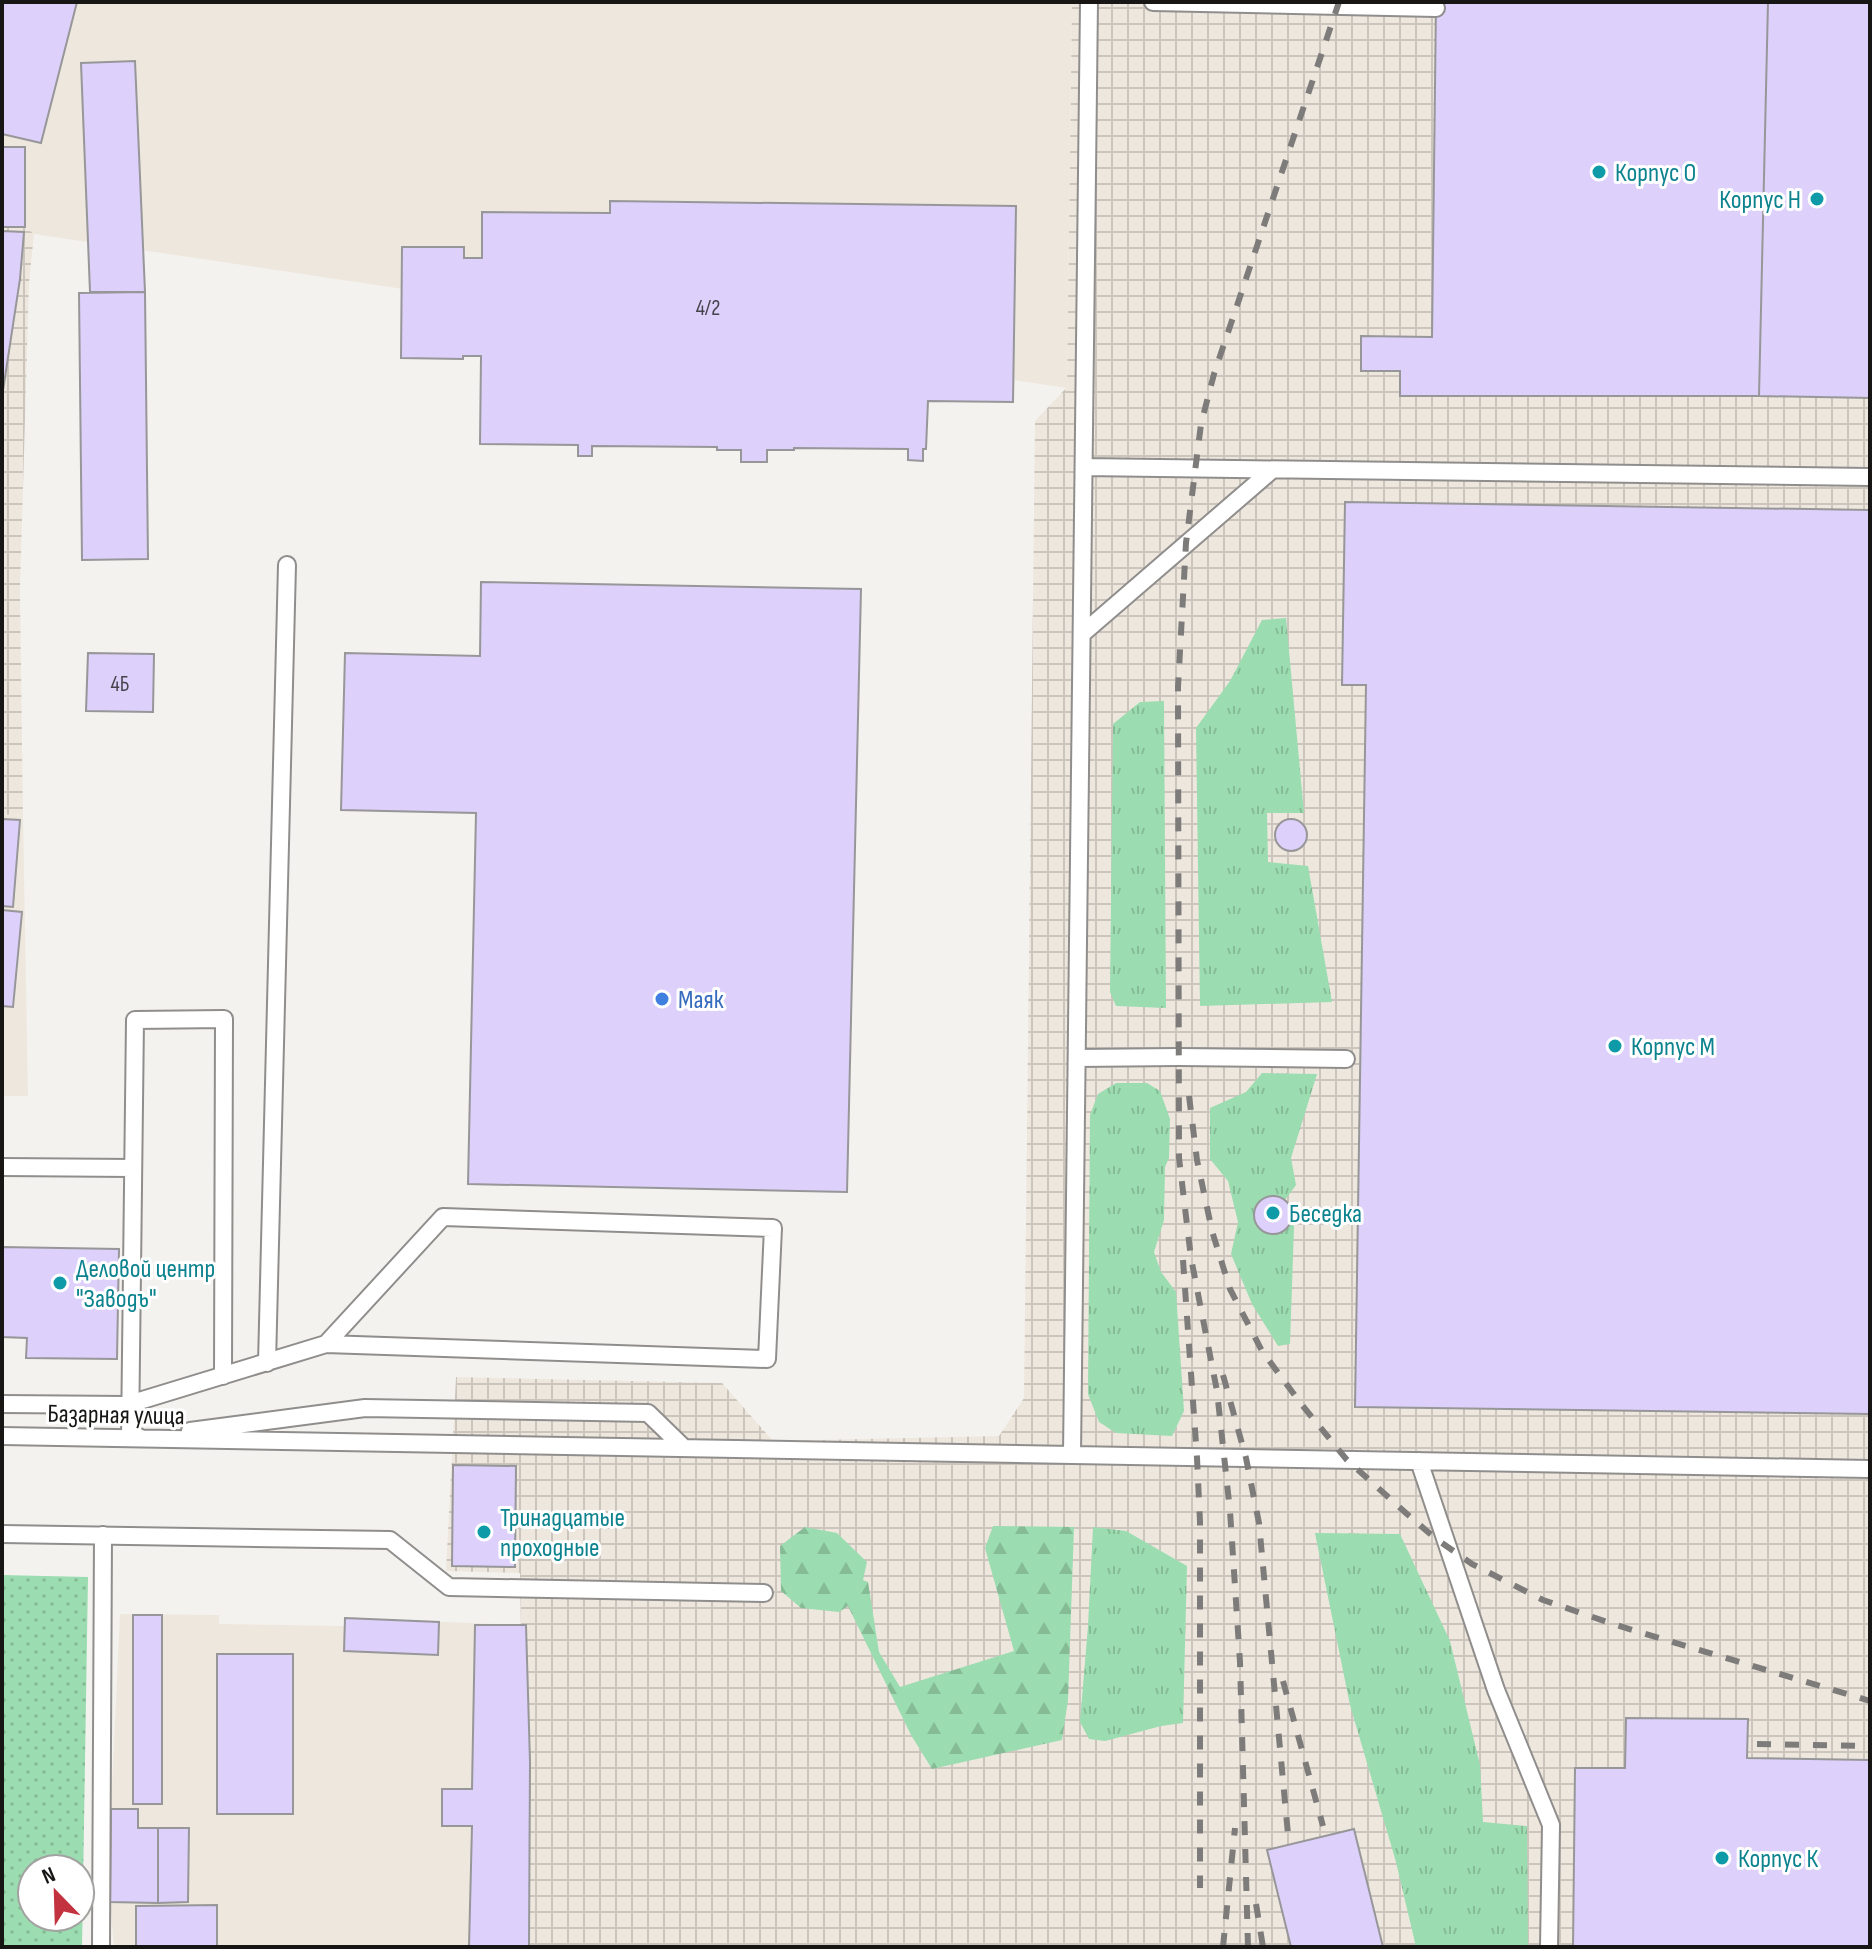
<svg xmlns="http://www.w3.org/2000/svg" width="1872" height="1949" font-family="'Sofia Sans Condensed',sans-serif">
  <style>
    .built { fill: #eee7de }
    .industrial { fill: url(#industrial-grid) }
    .grass { fill: url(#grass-tufts) }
    .forest { fill: url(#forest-firs) }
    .park { fill: url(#park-dots); fill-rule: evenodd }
    .building { fill: #ddd0fa; stroke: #979699; stroke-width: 2 }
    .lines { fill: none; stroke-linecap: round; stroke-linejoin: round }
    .lane-casing { stroke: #908e8c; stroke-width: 20 }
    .lane { stroke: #fff; stroke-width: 16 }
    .rail { stroke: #7e7c7a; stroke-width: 6; stroke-dasharray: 14 14; stroke-linecap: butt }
    .culture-dot { fill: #0f9aa8; stroke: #fff; stroke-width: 3 }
    .shop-dot { fill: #3f7fe0; stroke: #fff; stroke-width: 3 }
    .labels { text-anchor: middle; stroke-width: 6; stroke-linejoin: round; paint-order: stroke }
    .number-label { font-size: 22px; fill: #48444e }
    .culture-label { font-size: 26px; fill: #0d838f; stroke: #fff; text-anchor: start }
    .shop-label { font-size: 26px; fill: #366cbe; stroke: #fff; text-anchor: start }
    .street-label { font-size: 26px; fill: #171615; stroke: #fff }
  </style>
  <defs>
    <pattern id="industrial-grid" width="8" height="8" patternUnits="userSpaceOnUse" patternTransform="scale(2)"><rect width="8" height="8" fill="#eee7de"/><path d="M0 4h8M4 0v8" fill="none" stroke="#cbc5be"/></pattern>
    <pattern id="grass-tufts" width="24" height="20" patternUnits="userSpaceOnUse" patternTransform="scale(2)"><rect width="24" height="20" fill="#9bdcb0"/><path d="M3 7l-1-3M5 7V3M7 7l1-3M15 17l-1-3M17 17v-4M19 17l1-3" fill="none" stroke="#85bc96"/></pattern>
    <pattern id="forest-firs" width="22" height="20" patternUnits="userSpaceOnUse" patternTransform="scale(2)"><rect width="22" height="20" fill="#9bdcb0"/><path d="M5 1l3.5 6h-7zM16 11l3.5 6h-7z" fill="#85bc96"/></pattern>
    <pattern id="park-dots" width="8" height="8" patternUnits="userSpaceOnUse" patternTransform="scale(2)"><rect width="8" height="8" fill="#9bdcb0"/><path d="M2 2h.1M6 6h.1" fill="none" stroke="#85bc96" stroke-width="1.8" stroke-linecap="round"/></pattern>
  </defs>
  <rect width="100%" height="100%" fill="#f4f2ef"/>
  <path class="built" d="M 2,2 L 1072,2 L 1067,388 L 34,234 L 25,227 L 2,227 Z
    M 2,814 L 23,816 L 28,1096 L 2,1096 Z
    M 120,1614 L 219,1615 L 219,1624 L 344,1626 L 345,1618 L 526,1625 L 529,1947 L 114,1947 L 110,1902 L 111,1809 Z"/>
  <path class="industrial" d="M 1072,2 L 1870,2 L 1870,1947 L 526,1947 L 520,1573 L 446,1571 L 456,1377 L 722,1383 L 773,1441 L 999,1436 L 1024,1398 L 1035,421 L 1067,387 Z
    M 2,227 L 25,227 L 34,234 L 29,283 L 20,590 L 23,816 L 2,814 Z"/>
  <path class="grass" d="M 1286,618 L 1304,813 L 1267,813 L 1268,862 L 1308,866 L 1332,1002 L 1200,1006 L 1196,728 L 1230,681 L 1262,620 Z
    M 1164,701 L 1166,1008 L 1116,1006 L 1110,992 L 1113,724 L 1140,702 Z
    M 1262,1073 L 1317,1074 L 1291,1158 L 1296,1185 L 1285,1200 L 1294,1227 L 1290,1344 L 1278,1346 L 1252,1304 L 1231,1254 L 1238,1222 L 1228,1181 L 1210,1159 L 1210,1108 L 1246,1092 Z
    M 1116,1083 L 1147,1083 L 1160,1091 L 1170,1119 L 1169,1158 L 1165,1167 L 1164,1220 L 1154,1252 L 1161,1272 L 1176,1292 L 1184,1411 L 1172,1436 L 1116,1433 L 1099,1422 L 1088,1394 L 1090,1115 L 1098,1094 Z
    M 1093,1527 L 1126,1531 L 1187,1566 L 1183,1723 L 1161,1726 L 1105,1741 L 1089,1739 L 1080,1722 L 1088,1626 Z
    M 1315,1533 L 1400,1534 L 1450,1641 L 1480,1765 L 1483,1822 L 1527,1826 L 1528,1947 L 1416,1947 L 1396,1862 L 1350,1705 Z"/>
  <path class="forest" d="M 993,1526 L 1074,1527 L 1068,1700 L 1062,1740 L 932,1769 L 911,1735 L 848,1606 L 839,1612 L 801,1608 L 781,1591 L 780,1546 L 805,1527 L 837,1533 L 867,1562 L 863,1580 L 868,1582 L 879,1652 L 900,1687 L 1014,1651 L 985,1548 Z"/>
  <path class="park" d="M 2,1575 L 88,1577 L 82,1947 L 2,1947 ZM 32,1869 L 80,1869 L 80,1917 L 32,1917 Z"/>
  <path class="building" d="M 2,2 L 77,2 L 41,143 L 2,134 Z
    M 1436,2 L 1768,2 L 1759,396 L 1400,396 L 1400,371 L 1361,371 L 1361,336 L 1432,337 Z
    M 1768,2 L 1870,2 L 1870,398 L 1759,396 Z
    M 135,61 L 145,292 L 90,292 L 81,63 Z
    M 2,147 L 25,147 L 25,227 L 2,227 Z
    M 610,201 L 1016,206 L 1013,402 L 928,401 L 926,449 L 923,449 L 923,461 L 908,460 L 908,449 L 794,448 L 794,450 L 767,450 L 767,462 L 741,462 L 741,450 L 717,450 L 717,447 L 592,446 L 592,456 L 578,456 L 578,445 L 480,444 L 481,356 L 463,356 L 463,359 L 401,358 L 402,247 L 464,247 L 464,258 L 482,258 L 482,212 L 610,213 Z
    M 2,231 L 24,232 L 20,279 L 2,397 Z
    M 145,292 L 148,559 L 82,560 L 79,293 Z
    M 1345,502 L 1870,510 L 1870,1414 L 1355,1407 L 1366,685 L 1342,685 Z
    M 481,582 L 861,589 L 847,1192 L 468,1184 L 476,813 L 341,810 L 345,653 L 480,656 Z
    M 88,653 L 154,654 L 153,712 L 86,711 Z
    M1275 835a16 16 0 1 1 32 0a16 16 0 1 1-32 0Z
    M 2,819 L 20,820 L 13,907 L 2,906 Z
    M 2,910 L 22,912 L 13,1007 L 2,1006 Z
    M1254 1215a19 19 0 1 1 38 0a19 19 0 1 1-38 0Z
    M 2,1247 L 119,1249 L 117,1359 L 26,1358 L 27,1338 L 2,1337 Z
    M 453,1465 L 516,1466 L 515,1567 L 452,1566 Z
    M 133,1615 L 162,1615 L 162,1804 L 133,1804 Z
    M 345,1618 L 439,1622 L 438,1655 L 344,1651 Z
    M 475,1625 L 526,1625 L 530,1762 L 529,1947 L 469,1947 L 472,1826 L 442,1826 L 442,1789 L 472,1789 Z
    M 217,1654 L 293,1654 L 293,1814 L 217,1814 Z
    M 1626,1718 L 1748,1719 L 1747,1758 L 1870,1760 L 1870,1947 L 1573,1947 L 1575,1768 L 1625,1768 Z
    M 111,1809 L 138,1809 L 138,1828 L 158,1828 L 158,1903 L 110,1902 Z
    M 158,1828 L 189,1828 L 188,1902 L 158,1903 Z
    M 1354,1829 L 1383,1947 L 1291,1947 L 1267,1850 Z
    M 217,1905 L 217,1947 L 136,1947 L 136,1906 Z"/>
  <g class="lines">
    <defs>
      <path id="lane" d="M 1153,2 L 1436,8
        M 1084,467 L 1870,477
        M 1082,634 L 1272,470
        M 1077,1058 L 1179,1057 L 1346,1059
        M 2,1167 L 133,1168
        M 267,1363 L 287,565
        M 2,1404 L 126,1405 L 326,1344 L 767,1359 L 773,1228 L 443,1217 L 326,1344
        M 190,1431 L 365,1408 L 648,1413 L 684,1448
        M 2,1436 L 1870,1469
        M 139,1437 L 130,1438 L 135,1020 L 224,1019 L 223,1376
        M 1072,1455 L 1089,2
        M 1419,1461 L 1496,1690 L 1551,1825 L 1549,1947
        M 2,1534 L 390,1540 L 449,1587 L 764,1593
        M 101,1947 L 103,1535"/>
    </defs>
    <use href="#lane" class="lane-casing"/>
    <use href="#lane" class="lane"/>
    <path class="rail" d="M 1189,1096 L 1197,1160 L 1212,1231 L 1230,1289 L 1262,1351 L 1302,1405 L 1347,1460 L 1407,1514 L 1435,1538 L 1472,1564 L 1543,1600 L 1616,1625 L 1870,1701
      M 1183,1260 L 1197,1458 L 1200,1522 L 1200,1888
      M 1223,1375 L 1246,1458 L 1259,1523 L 1289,1845
      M 1283,1681 L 1323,1826
      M 1757,1744 L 1870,1746
      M 1256,1904 L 1263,1947
      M 1223,1947 L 1235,1828
      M 1248,1947 L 1240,1662 L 1230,1511 L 1217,1391 L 1191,1258 L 1179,1158 L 1178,687 L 1186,543 L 1201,424 L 1214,374 L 1339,2"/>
  </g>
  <g class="culture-dot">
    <circle cx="1599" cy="172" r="8"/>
    <circle cx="1817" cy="199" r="8"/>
    <circle cx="1615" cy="1046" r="8"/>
    <circle cx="1273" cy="1213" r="8"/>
    <circle cx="60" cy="1283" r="8"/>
    <circle cx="484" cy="1532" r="8"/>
    <circle cx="1722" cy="1858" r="8"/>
  </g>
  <circle class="shop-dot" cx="662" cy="999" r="8"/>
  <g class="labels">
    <g class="number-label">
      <text x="708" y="315">4/2</text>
      <text x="120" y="691">4Б</text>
    </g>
    <g class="culture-label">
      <text x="1615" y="181">Корпус О</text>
      <text x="1801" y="208" text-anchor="end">Корпус Н</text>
      <text x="1631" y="1055">Корпус М</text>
      <text x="1289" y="1222">Беседка</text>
      <text x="76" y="1277">Деловой центр<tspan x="76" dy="30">"Заводъ"</tspan></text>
      <text x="500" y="1526">Тринадцатые<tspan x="500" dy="30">проходные</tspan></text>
      <text x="1738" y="1867">Корпус К</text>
    </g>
    <g class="shop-label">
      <text x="678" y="1008">Маяк</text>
    </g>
    <g class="street-label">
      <text transform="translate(116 1414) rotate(1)" y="9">Базарная улица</text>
    </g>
  </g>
  <rect width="1872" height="1949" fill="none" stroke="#171615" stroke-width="8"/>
  <g transform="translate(56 1893) rotate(337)"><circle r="38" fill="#ffffff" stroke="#a2a2a1" stroke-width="2"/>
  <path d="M0-6L14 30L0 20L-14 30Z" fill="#c3333f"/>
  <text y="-12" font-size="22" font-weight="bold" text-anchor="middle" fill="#171615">N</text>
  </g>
</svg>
